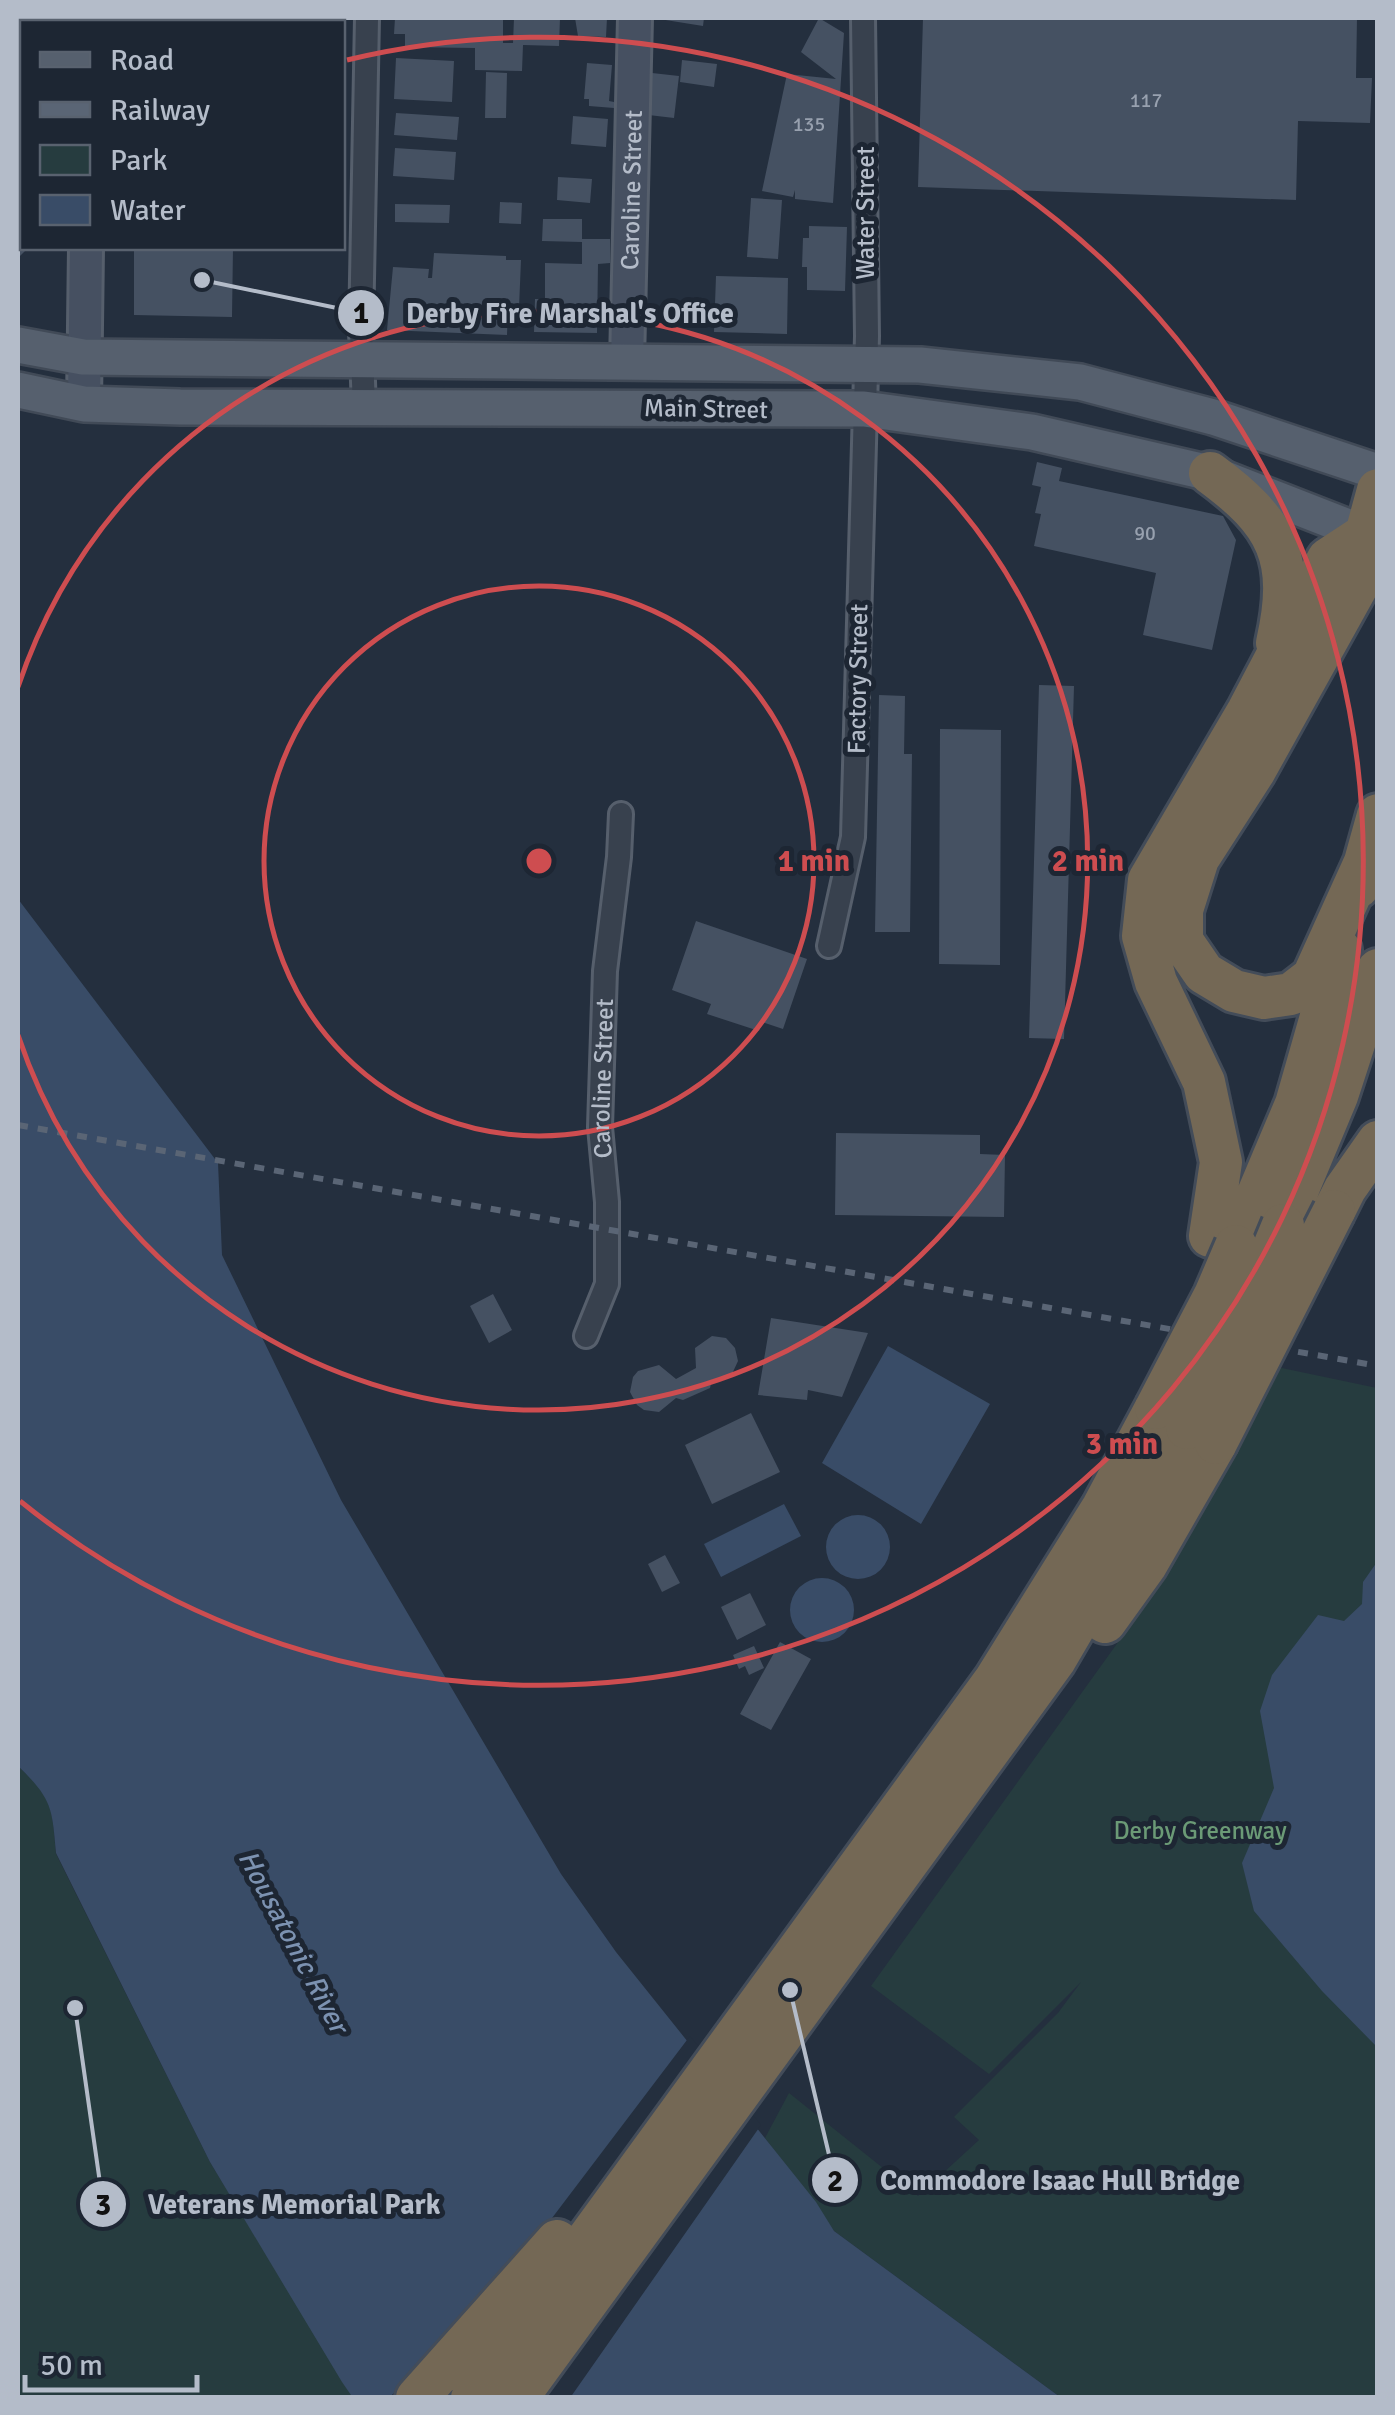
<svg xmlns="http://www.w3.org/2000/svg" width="1395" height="2415" font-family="Signika,sans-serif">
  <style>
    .green { fill: #263c3f }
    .water { fill: #394c67 }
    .pier { fill: #242f3e }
    .building { fill: #455162 }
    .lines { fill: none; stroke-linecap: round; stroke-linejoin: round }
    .street-casing { stroke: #565f6c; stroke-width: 28 }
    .secondary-casing { stroke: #565f6c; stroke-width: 38 }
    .primary-casing { stroke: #414a57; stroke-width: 40 }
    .highway-casing { stroke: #434c59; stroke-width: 48 }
    .street { stroke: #38414e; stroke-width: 22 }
    .secondary { stroke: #465061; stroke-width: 32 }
    .primary { stroke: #56606e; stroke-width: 35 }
    .highway { stroke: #746855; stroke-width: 42 }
    .rail { stroke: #5a6575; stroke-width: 6; stroke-dasharray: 10 10; stroke-linecap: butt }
    .highway-bridge-casing { stroke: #434c59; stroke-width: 48; stroke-linecap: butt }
    .highway-bridge { stroke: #746855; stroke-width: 42 }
    .ring { fill: none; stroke: #ce4d50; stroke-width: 5 }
    .labels { text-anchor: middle; stroke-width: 10; stroke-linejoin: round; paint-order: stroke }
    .number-label { font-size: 20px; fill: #98a1af }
    .street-label { font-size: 25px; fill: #b4bcc9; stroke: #1d2633 }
    .park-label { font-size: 25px; fill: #6b9a76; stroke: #1d2633 }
    .water-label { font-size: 28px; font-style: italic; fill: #7c92b1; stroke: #1d2633 }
    .centre { fill: #ce4d50; stroke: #1d2633; stroke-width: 5 }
    .ring-label { font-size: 30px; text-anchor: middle; font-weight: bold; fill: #ce4d50; stroke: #1d2633; stroke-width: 10; stroke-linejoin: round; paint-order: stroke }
    .leader { fill: none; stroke: #b4bcc9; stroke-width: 4 }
    .callout-dot { fill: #b4bcc9; stroke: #1d2633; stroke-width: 4 }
    .mark-label { font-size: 30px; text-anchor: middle; font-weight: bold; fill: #111 }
    .callout-label { font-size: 28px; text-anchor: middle; font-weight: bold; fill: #b4bcc9; stroke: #1d2633; stroke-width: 10; stroke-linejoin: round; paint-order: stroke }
  </style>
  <rect width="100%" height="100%" fill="#242f3e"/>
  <path class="green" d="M 1277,1367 L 1377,1388 L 1377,2397 L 1060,2397 L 834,2231 L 765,2138 L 789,2093 L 918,2196 L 979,2140 L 954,2117 L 1058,2013 L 1081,1982 L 989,2074 L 871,1986 L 1162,1581 Z
    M 18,1766 C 53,1799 52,1807 56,1854 L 210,2162 L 353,2397 L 18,2397 Z"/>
  <path class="water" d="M 18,899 L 218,1163 L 222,1255 L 341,1500 L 561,1874 L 616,1952 L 816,2202 L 834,2231 L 1060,2397 L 353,2398 L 342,2382 L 210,2162 L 56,1853 C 52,1807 52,1799 18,1766 Z
    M 888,1346 L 990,1404 L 921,1524 L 822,1463 Z
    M 784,1504 L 801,1536 L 721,1577 L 704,1544 Z
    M826 1547a32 32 0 1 1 64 0a32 32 0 1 1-64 0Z
    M 1377,1562 L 1377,2047 L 1322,1991 L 1254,1911 L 1242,1863 L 1274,1788 L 1260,1711 L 1272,1675 L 1318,1615 L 1344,1621 L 1362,1604 L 1363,1582 Z
    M790 1610a32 32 0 1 1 64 0a32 32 0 1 1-64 0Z"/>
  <path class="pier" d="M 690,2036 L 761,2125 L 570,2398 L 390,2397 L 457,2329 L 549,2222 Z"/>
  <path class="building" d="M 18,18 L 55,18 L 55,22 L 22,22 L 22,248 L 28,248 L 18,258 Z
    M 118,18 L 182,18 L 182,22 L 118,22 Z
    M 395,18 L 503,18 L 503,43 L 513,43 L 514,18 L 560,18 L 559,46 L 523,45 L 522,71 L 475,70 L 475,48 L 405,47 L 405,34 L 394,34 Z
    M 575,18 L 607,18 L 606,37 L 578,36 Z
    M 653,18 L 704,18 L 703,26 Z
    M 819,18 L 844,33 L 833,203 L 795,199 L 795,190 L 793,197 L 762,191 L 787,74 L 836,79 L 801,52 Z
    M 923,18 L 1357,18 L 1356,78 L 1372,78 L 1370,123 L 1298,121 L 1296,200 L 918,187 Z
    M 396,58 L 454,61 L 452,102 L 394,99 Z
    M 682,60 L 717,64 L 714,87 L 680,82 Z
    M 587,63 L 612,65 L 609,101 L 614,102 L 614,108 L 589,106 L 589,99 L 584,99 Z
    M 486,72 L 507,73 L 506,118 L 485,118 Z
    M 643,72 L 679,76 L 674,118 L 640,114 Z
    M 396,113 L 459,117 L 457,140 L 394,135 Z
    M 573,116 L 608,119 L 606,147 L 571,144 Z
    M 395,148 L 456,152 L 454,180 L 393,176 Z
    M 558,177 L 592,179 L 590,203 L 557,200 Z
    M 751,198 L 782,200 L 778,259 L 747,257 Z
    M 500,202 L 522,203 L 521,224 L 499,223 Z
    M 395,204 L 450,205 L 449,223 L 395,222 Z
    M 543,219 L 582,219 L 582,242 L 542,241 Z
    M 809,226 L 847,227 L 845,291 L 807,290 L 807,267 L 802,267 L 803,238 L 809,238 Z
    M 582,239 L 610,239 L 610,263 L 598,264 L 597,333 L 534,332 L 535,299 L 545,299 L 545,263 L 582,264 Z
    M 134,248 L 233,248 L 232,317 L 134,315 Z
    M 434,253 L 506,256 L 506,260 L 521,260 L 519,308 L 508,307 L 507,335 L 387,330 L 393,267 L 429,269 L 428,278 L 432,278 Z
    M 716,276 L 788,278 L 787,334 L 714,332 Z
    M 1037,462 L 1062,468 L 1059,481 L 1223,516 L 1236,540 L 1212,650 L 1143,635 L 1156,573 L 1034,546 L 1041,514 L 1035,513 L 1041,487 L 1032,485 Z
    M 1039,685 L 1074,686 L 1064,1039 L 1029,1038 Z
    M 879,695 L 905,696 L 904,754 L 912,754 L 910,932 L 875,932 Z
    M 940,729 L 1001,730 L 1000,965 L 939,964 Z
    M 696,921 L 807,959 L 783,1029 L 762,1022 L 759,1031 L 707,1014 L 711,1004 L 672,990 Z
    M 836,1133 L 980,1135 L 980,1154 L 1005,1155 L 1004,1217 L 835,1215 Z
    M 493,1294 L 512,1330 L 489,1343 L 470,1306 Z
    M 771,1318 L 868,1333 L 842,1397 L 808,1390 L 807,1400 L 758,1395 Z
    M 712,1336 L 726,1338 L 735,1348 L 738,1361 L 732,1374 L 712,1380 L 710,1388 L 683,1400 L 676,1398 L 659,1412 L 644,1410 L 637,1405 L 630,1392 L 633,1377 L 638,1371 L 659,1365 L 676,1379 L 696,1368 L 695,1348 Z
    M 751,1413 L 780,1472 L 712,1504 L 685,1445 Z
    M 665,1555 L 680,1583 L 662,1592 L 648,1564 Z
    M 750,1593 L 766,1625 L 737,1640 L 721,1607 Z
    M 780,1642 L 811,1659 L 771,1730 L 740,1714 Z
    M 754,1646 L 764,1668 L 749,1675 L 745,1666 L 739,1669 L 733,1655 Z"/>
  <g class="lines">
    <defs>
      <g id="street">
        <path d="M 364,407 L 361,331 L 367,18"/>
        <path d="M 829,946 L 853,837 L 867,336 L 863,18"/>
        <path id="s1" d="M 586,1336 L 607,1284 L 607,1202 L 600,1127 L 605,971 L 619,857 L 621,814"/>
      </g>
      <g id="secondary">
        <path d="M 90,22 L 91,18"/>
        <path id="s2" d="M 627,362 L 635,18"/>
        <path d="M 84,404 L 86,248"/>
      </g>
      <path id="primary" d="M 18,345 L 83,357 L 920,365 L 1080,382 L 1213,417 L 1378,472
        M 18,390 L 84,404 L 180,407 L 864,409 L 1032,432 L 1210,473 L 1366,534"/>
      <path id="highway" d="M 1210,473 C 1278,523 1296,558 1277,643
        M 1366,860 L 1313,977 L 1291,994 L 1264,998 L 1234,991 L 1204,973 L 1182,941 L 1182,910 L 1198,859 L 1254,772 L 1360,581 L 1366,534 L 1378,490
        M 1358,887 L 1378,815
        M 1334,1211 L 1345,1189 L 1378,1142
        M 1283,1225 L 1337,1096 L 1378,970
        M 1210,1236 L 1221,1162 L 1204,1082 L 1156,982 L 1143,936 L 1149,880 L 1248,711 L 1328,559 L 1366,534
        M 1236,1246 L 1296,1104 L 1340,950
        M 1105,1622 L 1146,1565 L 1216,1443
        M 417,2398 L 557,2241
        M 472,2398 L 995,1680 L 1103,1507 L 1156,1408
        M 517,2398 L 1055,1660 L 1162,1477 L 1187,1428"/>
    </defs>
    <use href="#street" class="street-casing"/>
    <use href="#secondary" class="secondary-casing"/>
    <use href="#primary" class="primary-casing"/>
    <use href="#highway" class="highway-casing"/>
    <use href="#street" class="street"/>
    <use href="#secondary" class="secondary"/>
    <use href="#primary" class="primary"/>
    <use href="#highway" class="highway"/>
    <path class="rail" d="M 18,1125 L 1378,1366"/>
    <defs>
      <path id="highway-bridge" d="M 1156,1408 L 1215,1295 L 1236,1246
        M 1187,1428 L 1259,1283 L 1283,1225
        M 1216,1443 L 1334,1211"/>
    </defs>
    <use href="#highway-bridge" class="highway-bridge-casing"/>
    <use href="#highway-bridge" class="highway-bridge"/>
  </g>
  <g class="ring">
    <circle cx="539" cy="861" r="275"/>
    <path d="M18 687A549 549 0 1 1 18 1035"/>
    <path d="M347 60A824 824 0 1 1 20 1501"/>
  </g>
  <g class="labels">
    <g class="number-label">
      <text x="1146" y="107">117</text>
      <text x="809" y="131">135</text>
      <text x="1145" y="540">90</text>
    </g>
    <g class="street-label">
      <text dy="9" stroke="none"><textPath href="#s2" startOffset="172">Caroline Street</textPath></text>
      <text transform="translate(865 213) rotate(-90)" y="9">Water Street</text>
      <text transform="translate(706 408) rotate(1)" y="9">Main Street</text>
      <text transform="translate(857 679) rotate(-89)" y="9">Factory Street</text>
      <text dy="9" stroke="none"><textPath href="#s1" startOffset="262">Caroline Street</textPath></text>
    </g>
    <g class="park-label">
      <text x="1200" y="1839">Derby Greenway</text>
    </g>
    <g class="water-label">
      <text transform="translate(294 1941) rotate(62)" y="10">Housatonic River</text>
    </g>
  </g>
  <circle cx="539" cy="861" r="15" class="centre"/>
  <g class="ring-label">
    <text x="814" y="871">1 min</text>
    <text x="1088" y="871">2 min</text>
    <text x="1122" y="1454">3 min</text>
  </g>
  <path class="leader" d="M202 280L361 313M790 1990L835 2180M75 2008L103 2204"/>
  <g class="callout-dot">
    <circle cx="202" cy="280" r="10"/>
    <circle cx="790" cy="1990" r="10"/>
    <circle cx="75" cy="2008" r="10"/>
    <circle cx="361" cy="313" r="25"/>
    <circle cx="835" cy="2180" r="25"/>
    <circle cx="103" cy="2204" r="25"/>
  </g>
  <g class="mark-label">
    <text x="361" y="323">1</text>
    <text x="835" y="2191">2</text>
    <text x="103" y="2215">3</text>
  </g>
  <g class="callout-label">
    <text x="570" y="323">Derby Fire Marshal's Office</text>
    <text x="1060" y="2190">Commodore Isaac Hull Bridge</text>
    <text x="294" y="2214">Veterans Memorial Park</text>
  </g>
  <rect width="1395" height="2415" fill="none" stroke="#b4bcc9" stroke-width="40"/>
  <rect x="20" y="20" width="325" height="230" fill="#1d2633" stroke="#59626f" stroke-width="2.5"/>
  <rect x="40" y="52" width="50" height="15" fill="#56606e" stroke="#59626f" stroke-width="2.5"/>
  <text x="110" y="70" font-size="30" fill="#b4bcc9">Road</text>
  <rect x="40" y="102" width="50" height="15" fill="#5a6575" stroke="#59626f" stroke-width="2.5"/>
  <text x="110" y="120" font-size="30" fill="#b4bcc9">Railway</text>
  <rect x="40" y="145" width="50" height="30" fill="#263c3f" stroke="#59626f" stroke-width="2.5"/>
  <text x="110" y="170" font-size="30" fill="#b4bcc9">Park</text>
  <rect x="40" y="195" width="50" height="30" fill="#394c67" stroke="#59626f" stroke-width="2.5"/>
  <text x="110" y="220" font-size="30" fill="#b4bcc9">Water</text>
  <path d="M25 2375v15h172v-15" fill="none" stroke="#b4bcc9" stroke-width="5"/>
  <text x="40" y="2375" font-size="30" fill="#b4bcc9" stroke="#1d2633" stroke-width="8" paint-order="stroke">50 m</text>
</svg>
